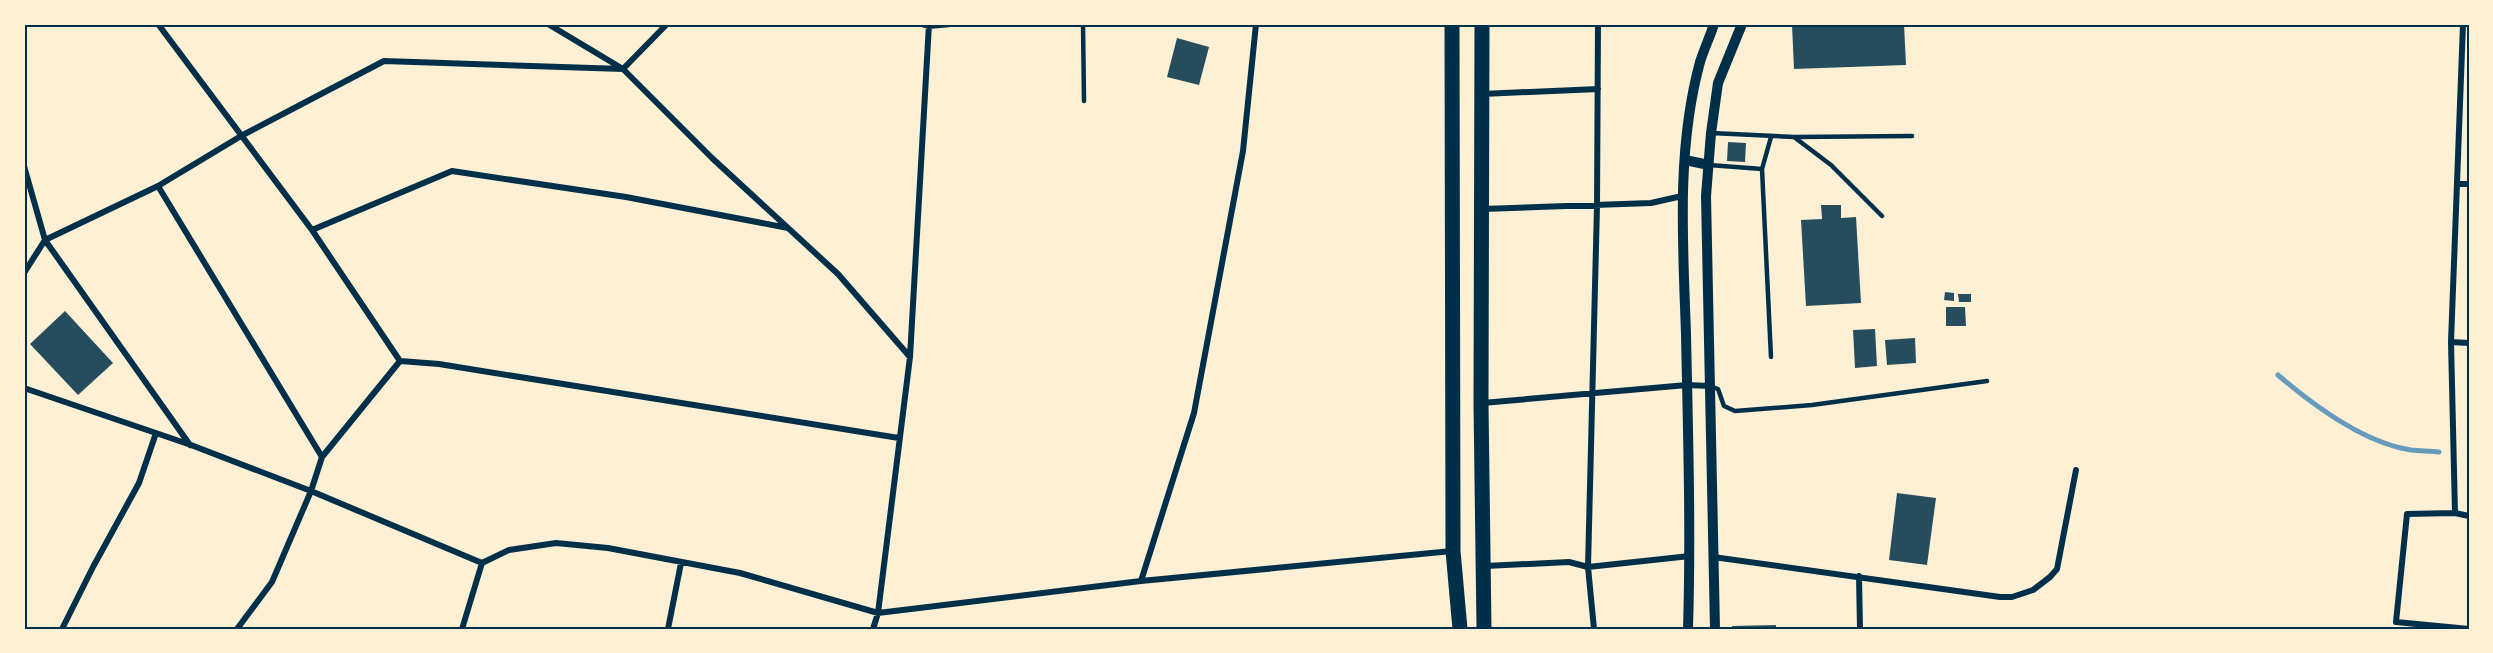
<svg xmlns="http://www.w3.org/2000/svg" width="2493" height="653" font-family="'Open Sans',sans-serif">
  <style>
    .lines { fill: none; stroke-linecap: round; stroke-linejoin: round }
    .stream { stroke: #669bbc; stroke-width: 5 }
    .building { fill: #264d5e }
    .service { stroke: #003049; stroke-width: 4.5 }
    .minor { stroke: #003049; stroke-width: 6 }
    .tertiary { stroke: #003049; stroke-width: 10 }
    .primary { stroke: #003049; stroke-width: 15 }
    .neatline { fill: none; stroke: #003049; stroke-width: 2 }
  </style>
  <rect width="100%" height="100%" fill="#fdf0d5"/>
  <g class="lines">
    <path class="stream" d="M 2278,375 C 2313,405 2364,443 2411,450 C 2420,451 2430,451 2439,452"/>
  </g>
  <path class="building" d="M 1802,24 L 1904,24 L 1906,65 L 1794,69 L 1792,25 Z
    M 1177,38 L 1209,47 L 1199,85 L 1167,77 Z
    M 1728,142 L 1746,143 L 1745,162 L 1727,161 Z
    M 1821,205 L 1841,205 L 1841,218 L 1856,217 L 1861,303 L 1806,306 L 1801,220 L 1822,219 Z
    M 1945,292 L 1954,293 L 1954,301 L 1944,300 Z
    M 1958,294 L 1971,294 L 1971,302 L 1959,302 Z
    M 1946,307 L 1965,307 L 1966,326 L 1946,326 Z
    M 65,311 L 113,363 L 78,395 L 30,344 Z
    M 1875,329 L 1877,366 L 1855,368 L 1853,330 Z
    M 1915,338 L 1916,363 L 1887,365 L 1885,340 Z
    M 1897,493 L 1936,498 L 1927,565 L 1889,560 Z
    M 1776,625 L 1776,629 L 1732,629 L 1732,626 Z"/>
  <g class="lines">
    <path class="service" d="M 1083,24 L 1084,101
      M 1711,133 L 1794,137 L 1831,165 L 1882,216
      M 1794,137 L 1912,136
      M 1709,165 L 1762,169 L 1771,357
      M 1762,169 L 1771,137
      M 1710,386 L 1718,389 L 1724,406 L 1735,411 L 1812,405 L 1987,381"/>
    <path class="minor" d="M 158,24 L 312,230 L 400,361
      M 548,24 L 623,69 L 712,158 L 838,274 L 910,357
      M 922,24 L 929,26 L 951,24
      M 2463,24 L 2451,342 L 2455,513 L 2407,514 L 2396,622 L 2469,629
      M 1482,94 L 1598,89
      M 24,166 L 45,240 L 190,445
      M 2457,184 L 2469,184
      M 158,186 L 322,457
      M 1483,209 L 1651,203 L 1682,196
      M 312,230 L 452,171 L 626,197 L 788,228
      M 24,273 L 45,240 L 158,186 L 241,136 L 384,61 L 623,69 L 667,24
      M 2451,342 L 2469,343
      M 24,388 L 191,445 L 311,491 L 482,563 L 509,550 L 556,543 L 608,548 L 740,573 L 878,613 L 1141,581 L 1452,551
      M 1482,403 L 1687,385 L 1710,386
      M 2455,513 L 2469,516
      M 1713,557 L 2000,597 L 2012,597 L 2033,590 L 2050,577 L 2057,569 L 2076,470
      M 1485,566 L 1569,562 L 1588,567 L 1690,556
      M 1859,576 L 1860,629
      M 1141,581 L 1194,413 L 1243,151 L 1256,24
      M 62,629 L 93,567 L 139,483 L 156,433
      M 237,629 L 272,582 L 311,491 L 322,457 L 400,361 L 439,364 L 899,438
      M 462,629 L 482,563
      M 668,629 L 681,563
      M 873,629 L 878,613 L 910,357 L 929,24
      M 1594,629 L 1588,567 L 1597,206 L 1598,24"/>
    <path class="tertiary" d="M 1685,160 L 1709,165
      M 1688,629 C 1691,531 1688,432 1686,334 C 1683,244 1676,150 1700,62 C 1704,49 1710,37 1714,24
      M 1715,629 L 1706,196 L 1711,133 L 1718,83 L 1742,24"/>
    <path class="primary" d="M 1452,24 L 1453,551 L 1460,629
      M 1482,24 L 1481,403 L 1484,629"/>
  </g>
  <rect width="2493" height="653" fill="none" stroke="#fdf0d5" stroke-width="51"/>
  <rect x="26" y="26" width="2442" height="602" class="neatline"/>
</svg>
